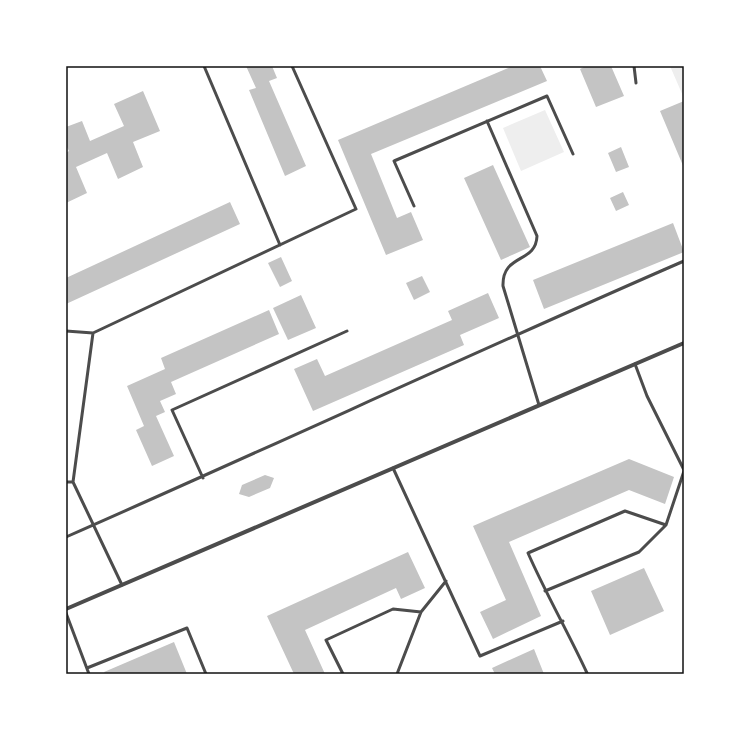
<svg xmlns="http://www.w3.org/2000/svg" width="750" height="740" font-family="'Exo 2',sans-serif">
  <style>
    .green { fill: #eee }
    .building { fill: #c4c4c4 }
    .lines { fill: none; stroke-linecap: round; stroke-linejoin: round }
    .service { stroke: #4c4c4c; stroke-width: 3 }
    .minor { stroke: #4c4c4c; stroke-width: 4 }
    .neatline { fill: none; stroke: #111; stroke-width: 1.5 }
  </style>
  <rect width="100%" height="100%" fill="#fff"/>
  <path class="green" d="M 670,66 L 684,66 L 683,96 Z
    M 545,110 L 564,152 L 521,171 L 503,128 Z"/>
  <path class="building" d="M 246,66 L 272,66 L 277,78 L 269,81 L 306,166 L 285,176 L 249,90 L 256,88 Z
    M 513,66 L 540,66 L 547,81 L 371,154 L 397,218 L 411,212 L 423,240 L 386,255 L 338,140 Z
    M 586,66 L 611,66 L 624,96 L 596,107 L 580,69 Z
    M 143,91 L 160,131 L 133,142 L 143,167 L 118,179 L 107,153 L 76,167 L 87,193 L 66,203 L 66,153 L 69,151 L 66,145 L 66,127 L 82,121 L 90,141 L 124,126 L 114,104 Z
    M 684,101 L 684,168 L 660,111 Z
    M 621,147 L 629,167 L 616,172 L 608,153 Z
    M 493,165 L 530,247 L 501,260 L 464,178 Z
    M 623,192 L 629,205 L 616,211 L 610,198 Z
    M 230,202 L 240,224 L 66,304 L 66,278 Z
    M 673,223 L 684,252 L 544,309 L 533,280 Z
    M 281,257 L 292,281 L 280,287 L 268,263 Z
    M 422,276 L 430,292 L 414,300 L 406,283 Z
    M 488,293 L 499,318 L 460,335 L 464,345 L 313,411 L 294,369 L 317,359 L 325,376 L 452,320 L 448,311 Z
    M 301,295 L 316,328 L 288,340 L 273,308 Z
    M 269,310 L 279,334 L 171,382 L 176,394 L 160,401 L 165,412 L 156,416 L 174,456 L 152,466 L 136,430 L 144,426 L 127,386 L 165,369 L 161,358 Z
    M 629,459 L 674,477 L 665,504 L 629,490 L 509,542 L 541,616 L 493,639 L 480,612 L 506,600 L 473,526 Z
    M 265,475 L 274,478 L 270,488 L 249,497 L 239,494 L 242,485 Z
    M 408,552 L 425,588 L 401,599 L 396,588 L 305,630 L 325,674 L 294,674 L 267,616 Z
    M 644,568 L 664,611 L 610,635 L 591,591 Z
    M 174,642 L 187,674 L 105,674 L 104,672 Z
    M 534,649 L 544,674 L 495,674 L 492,668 Z"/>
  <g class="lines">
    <path class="service" d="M 204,66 L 280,245
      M 634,66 L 636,83
      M 487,121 L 537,236 C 536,264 502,253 503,286 L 539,405
      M 414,206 L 394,161 L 547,96 L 573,154
      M 66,331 L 93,333
      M 635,364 L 647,396 L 684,470
      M 393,468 L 480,656 L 563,621
      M 203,478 L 172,410 L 347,331
      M 66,482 L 73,482
      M 66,537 C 273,446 477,351 684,261
      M 122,585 L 73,482 L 93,333 L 356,209 L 292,66
      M 545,591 L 639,552 L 666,525 L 684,471
      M 66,613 L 89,674
      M 87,668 L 187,628 L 206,674
      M 587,673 C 568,632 546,594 528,553 L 625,511 L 666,525
      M 343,674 L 326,640 L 393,609 L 421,612
      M 397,674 L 421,612 L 446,581"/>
    <path class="minor" d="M 66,609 L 684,343"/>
  </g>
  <rect width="750" height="740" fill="none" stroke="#ffffff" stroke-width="134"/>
  <rect x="67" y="67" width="616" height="606" class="neatline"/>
</svg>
